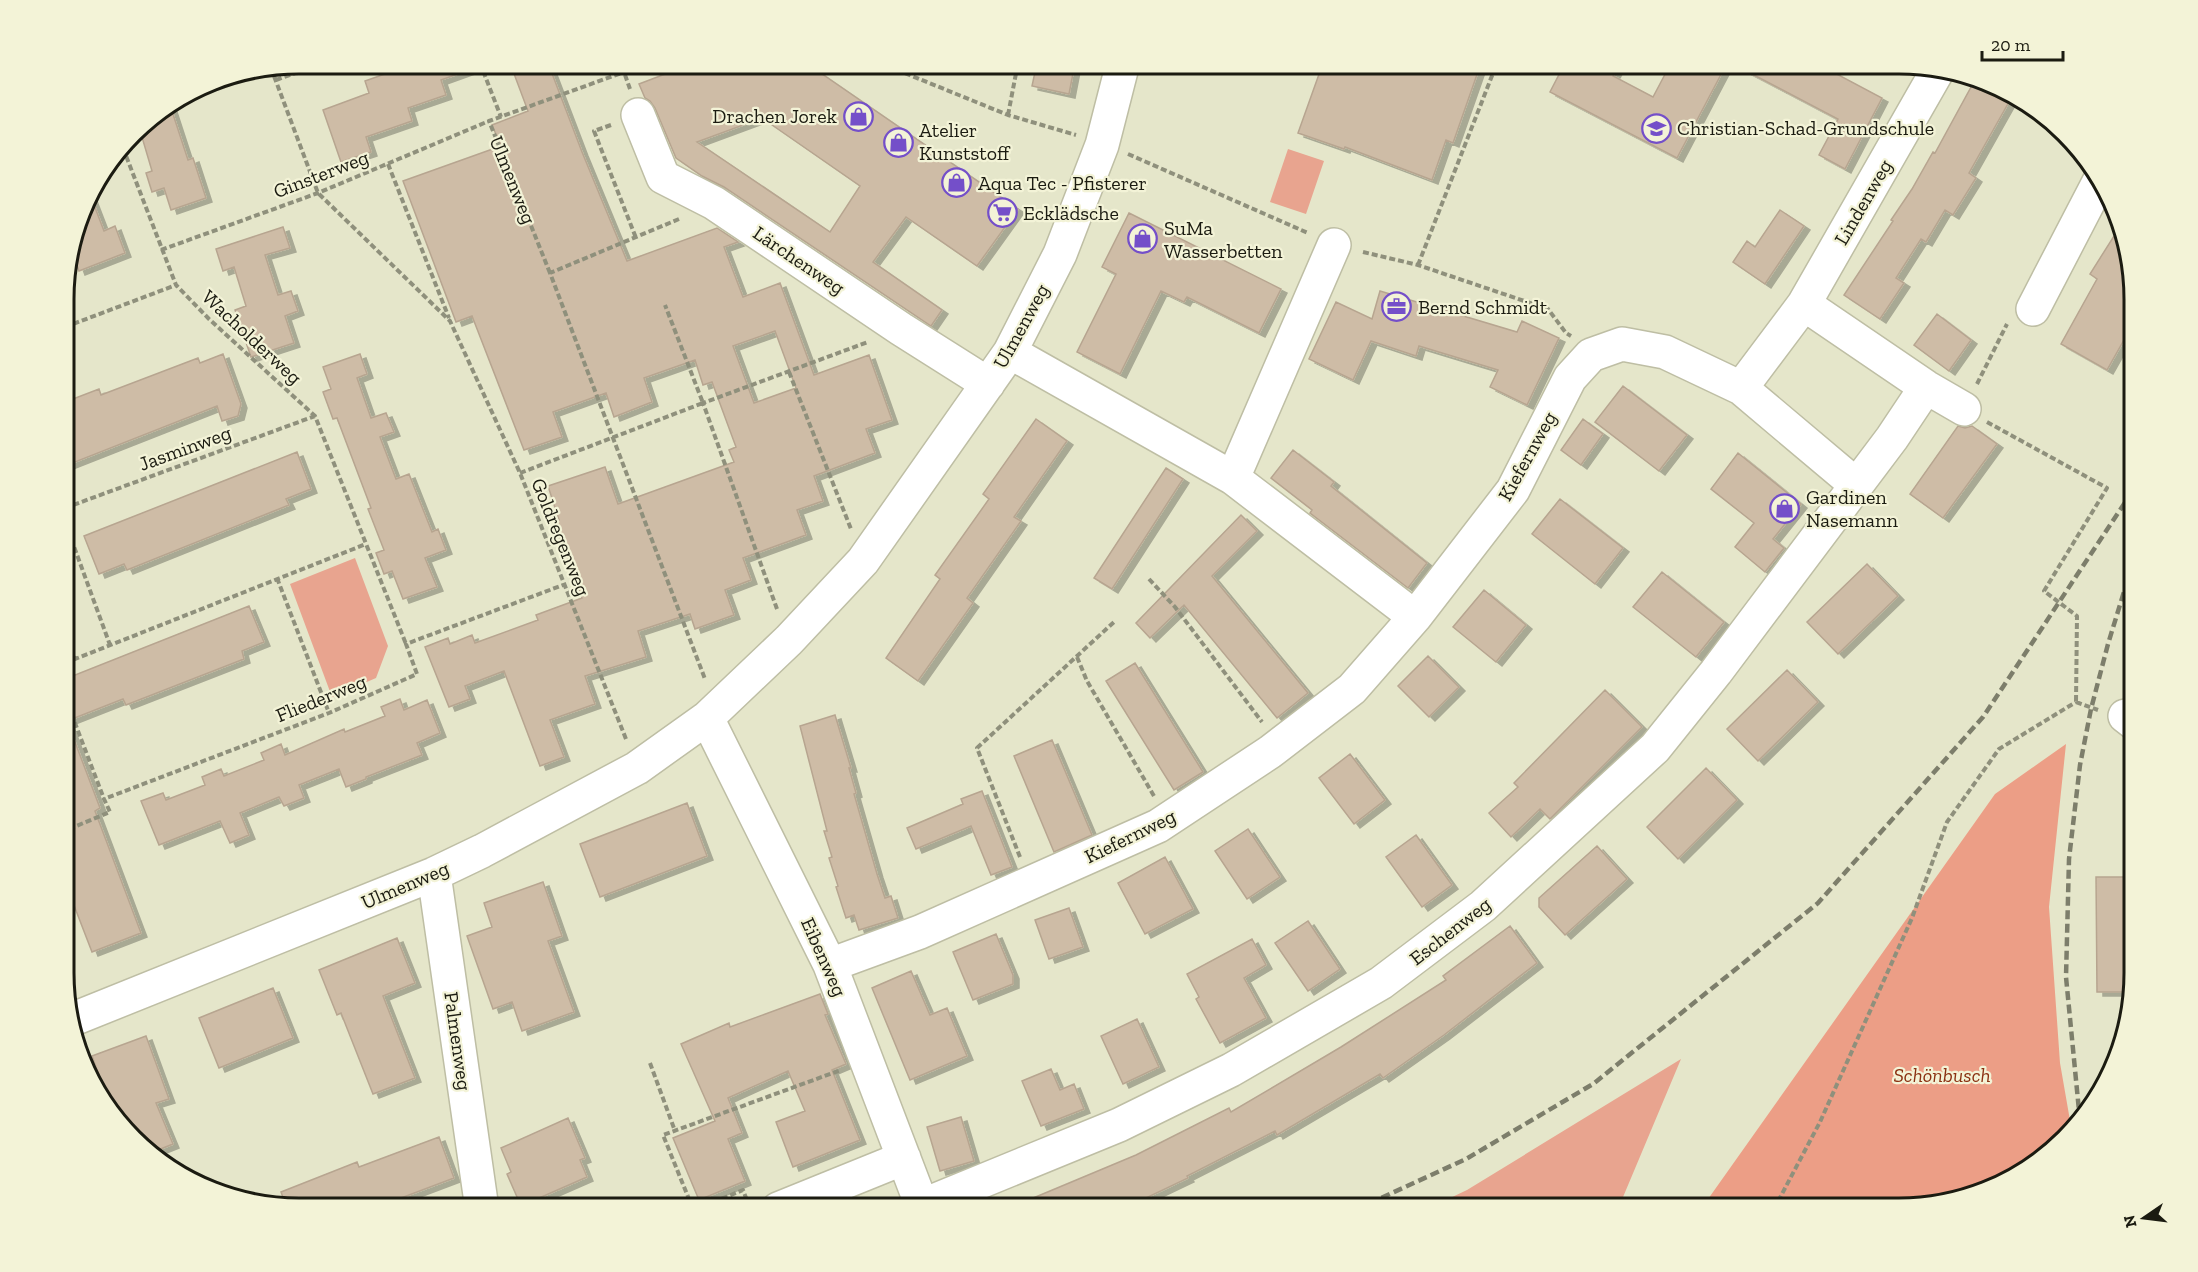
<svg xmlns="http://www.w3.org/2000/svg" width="2198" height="1272" font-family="'Zilla Slab',serif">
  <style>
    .green { fill: #e8a48f }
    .forest { fill: #ec9e86 }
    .building { fill: #cebca6; stroke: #b7a590; stroke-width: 1.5; fill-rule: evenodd; filter: url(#shadow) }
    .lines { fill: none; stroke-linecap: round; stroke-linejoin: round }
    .minor-casing { stroke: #bebea4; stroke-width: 36 }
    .path { stroke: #8f907c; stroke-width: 4; stroke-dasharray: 6 3; stroke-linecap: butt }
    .minor { stroke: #fff; stroke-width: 33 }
    .rail { stroke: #7d7e6b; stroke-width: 4.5; stroke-dasharray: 9 4.5; stroke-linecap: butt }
    .labels { text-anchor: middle; stroke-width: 4.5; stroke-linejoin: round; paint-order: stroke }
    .poi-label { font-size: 20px; fill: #1b1b11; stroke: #f3f3d7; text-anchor: start }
    .street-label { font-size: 20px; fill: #1b1b11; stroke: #f3f3d7 }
    .park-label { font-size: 20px; font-style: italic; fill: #8a3011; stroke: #f3f3d7 }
    .rim { fill: none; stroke: #1b1b11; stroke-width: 3 }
  </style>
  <defs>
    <filter id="shadow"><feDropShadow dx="6" dy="4" stdDeviation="0" flood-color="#0004"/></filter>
  </defs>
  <rect width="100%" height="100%" fill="#e5e6ca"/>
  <path class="green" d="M 1288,149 L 1324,161 L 1306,214 L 1270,202 Z
    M 355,558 L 388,646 L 376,678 L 332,697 L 290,584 Z
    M 1681,1059 L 1618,1209 L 1427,1209 L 1467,1190 Z"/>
  <path class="forest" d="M 2066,744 L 2049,907 L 2060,1063 L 2072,1132 L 2066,1140 L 2018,1177 L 1915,1209 L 1701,1209 L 1995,794 Z"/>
  <path class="building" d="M 416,63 L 479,63 L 480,66 L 441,80 L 446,95 L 408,108 L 412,121 L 366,137 L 371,152 L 341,162 L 323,110 L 369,93 L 365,81 Z
    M 510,63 L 548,63 L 582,152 L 627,261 L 717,228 L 738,242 L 724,247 L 743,297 L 780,283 L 814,375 L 869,355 L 892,420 L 866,429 L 875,453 L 814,476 L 823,501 L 797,510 L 806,535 L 743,558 L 751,580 L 725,590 L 734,615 L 695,629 L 690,614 L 638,631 L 646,657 L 585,676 L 595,704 L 550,720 L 564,757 L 540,766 L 504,671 L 465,686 L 470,699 L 449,707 L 425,647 L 448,638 L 450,644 L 472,635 L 475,643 L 538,620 L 536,615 L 582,598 L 554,521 L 559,520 L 548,486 L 605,467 L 618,504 L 734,462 L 729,450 L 736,447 L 712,382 L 703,385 L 695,360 L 644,378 L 652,402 L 614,417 L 606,393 L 553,412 L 562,437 L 524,450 L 472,316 L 456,322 L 403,181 L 501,146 L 492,125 L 528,111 ZM 775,331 L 796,388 L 754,403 L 733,346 Z
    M 694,63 L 806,63 L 1018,209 L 977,266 L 906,217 L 873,262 L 942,310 L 931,326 L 724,187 L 702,176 L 676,158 L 655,108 L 650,101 L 645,98 L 639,84 ZM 762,118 L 860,186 L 830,232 L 697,142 Z
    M 1037,63 L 1075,63 L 1069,94 L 1032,86 Z
    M 1323,63 L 1481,63 L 1453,143 L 1446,140 L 1432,180 L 1345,147 L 1344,149 L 1298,133 Z
    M 1565,63 L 1620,63 L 1613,76 L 1653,97 L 1671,63 L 1727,63 L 1677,158 L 1550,92 Z
    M 1731,63 L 1816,63 L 1882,98 L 1845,169 L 1819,155 L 1838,119 Z
    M 1976,78 L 2014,93 L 1969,173 L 1976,178 L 1953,215 L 1945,210 L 1926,242 L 1921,239 L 1896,278 L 1904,283 L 1880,319 L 1844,295 L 1893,221 L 1891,220 L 1912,189 L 1933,152 L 1935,153 Z
    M 170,105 L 188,160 L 193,158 L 206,198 L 171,210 L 164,188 L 152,192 L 146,173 L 152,171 L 139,127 L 143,122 Z
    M 89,192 L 104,231 L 115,226 L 125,253 L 79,271 L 71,249 Z
    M 1780,210 L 1804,226 L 1765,284 L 1733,262 L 1747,241 L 1755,247 Z
    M 1129,213 L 1281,289 L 1259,333 L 1187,297 L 1184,302 L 1161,291 L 1120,374 L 1077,352 L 1116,274 L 1102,267 Z
    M 283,227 L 290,248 L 265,255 L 278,295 L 291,291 L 298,311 L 285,316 L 294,343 L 251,357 L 235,310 L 246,306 L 234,267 L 223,271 L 216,249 Z
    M 2114,236 L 2127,244 L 2134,283 L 2134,322 L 2107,370 L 2061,344 L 2097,279 L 2090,274 Z
    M 1380,291 L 1517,332 L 1522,321 L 1559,338 L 1527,405 L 1490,387 L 1498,370 L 1419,346 L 1416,356 L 1371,341 L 1353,380 L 1309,359 L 1336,302 L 1372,319 Z
    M 1937,314 L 1971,340 L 1949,371 L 1914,345 Z
    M 223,354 L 241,404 L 238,416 L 222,421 L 217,406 L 65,466 L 65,402 L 99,389 L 101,395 L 198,358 L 200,363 Z
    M 360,354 L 367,374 L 357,378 L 371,418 L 386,413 L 394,432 L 380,437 L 396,479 L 409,474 L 432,532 L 438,529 L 446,550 L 425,558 L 437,587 L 403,599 L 392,571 L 384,574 L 376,553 L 384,550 L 368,509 L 371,508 L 337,418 L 333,419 L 323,392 L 331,389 L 323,367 Z
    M 1623,386 L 1687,435 L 1659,471 L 1595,422 Z
    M 1036,419 L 1067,441 L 1014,517 L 1021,521 L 967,598 L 973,603 L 918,681 L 886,658 L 940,579 L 935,575 L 989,499 L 983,494 Z
    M 1583,419 L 1603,434 L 1581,465 L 1561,450 Z
    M 1958,426 L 1965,428 L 1972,426 L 1997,444 L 1943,518 L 1910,494 Z
    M 1293,450 L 1334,482 L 1331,486 L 1427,563 L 1408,588 L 1310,513 L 1312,510 L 1271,478 Z
    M 297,452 L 311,489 L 286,499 L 289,505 L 127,570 L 124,564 L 99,574 L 84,536 Z
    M 1738,453 L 1801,504 L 1773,539 L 1784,548 L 1765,572 L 1735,547 L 1754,523 L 1711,489 Z
    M 1166,468 L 1183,479 L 1112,589 L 1094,578 Z
    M 1560,499 L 1623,548 L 1595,584 L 1532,534 Z
    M 1241,515 L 1257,531 L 1212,576 L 1308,693 L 1277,718 L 1184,605 L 1150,638 L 1136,623 Z
    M 1867,564 L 1898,596 L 1838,654 L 1807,622 Z
    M 1662,572 L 1724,622 L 1696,657 L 1633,607 Z
    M 1484,590 L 1526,625 L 1496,662 L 1453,627 Z
    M 249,606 L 264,642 L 242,651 L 244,659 L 126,705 L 123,699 L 67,721 L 100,808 L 95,811 L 141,933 L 92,952 L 65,882 L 65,679 Z
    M 1428,656 L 1459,687 L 1429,717 L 1398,686 Z
    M 1135,663 L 1203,772 L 1174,790 L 1106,681 Z
    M 1787,670 L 1818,702 L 1758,761 L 1727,729 Z
    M 1605,690 L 1642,727 L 1550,819 L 1540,809 L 1511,837 L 1489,813 L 1518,787 L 1514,783 Z
    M 400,699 L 404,710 L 427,700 L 440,733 L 417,743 L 422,755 L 366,777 L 366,779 L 346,787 L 339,769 L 299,785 L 304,798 L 284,806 L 279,797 L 240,813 L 249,835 L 230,843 L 220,821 L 159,845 L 141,801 L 163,793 L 166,800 L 205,785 L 202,777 L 221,769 L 224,776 L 264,760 L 261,753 L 281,744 L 285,755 L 344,729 L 345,732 L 385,716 L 381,707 Z
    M 835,715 L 851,768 L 849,768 L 856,793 L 854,794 L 877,874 L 885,898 L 891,896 L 898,918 L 859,930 L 854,915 L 846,918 L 836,887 L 838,886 L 829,858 L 832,857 L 824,831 L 827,831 L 800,726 Z
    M 1052,740 L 1092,835 L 1054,852 L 1014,756 Z
    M 1350,754 L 1385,800 L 1354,824 L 1319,778 Z
    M 1706,768 L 1737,800 L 1678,859 L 1647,827 Z
    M 982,791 L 1012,867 L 991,875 L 971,826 L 916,849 L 907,828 L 963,804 L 961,799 Z
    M 687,803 L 707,856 L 600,897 L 580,844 Z
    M 1248,829 L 1280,877 L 1247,899 L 1215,851 Z
    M 1416,835 L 1452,885 L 1422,907 L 1386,857 Z
    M 1597,846 L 1627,879 L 1565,935 L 1539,907 L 1539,898 Z
    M 1165,857 L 1193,909 L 1145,934 L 1118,883 Z
    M 2096,877 L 2134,877 L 2133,992 L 2097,992 Z
    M 543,882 L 562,936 L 548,941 L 574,1012 L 522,1031 L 512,1002 L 493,1009 L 467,936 L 492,927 L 484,903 Z
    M 1069,908 L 1083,947 L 1049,959 L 1035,920 Z
    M 1308,921 L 1340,969 L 1308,991 L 1275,943 Z
    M 1510,926 L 1537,963 L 1444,1035 L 1383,1078 L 1380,1074 L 1277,1135 L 1275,1131 L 1187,1176 L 1188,1178 L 1123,1209 L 1007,1209 L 1136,1155 L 1229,1108 L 1231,1112 L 1341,1047 L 1446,980 L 1443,976 Z
    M 996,934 L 1013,975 L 1013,984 L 973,1000 L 953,952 Z
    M 397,938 L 415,983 L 383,996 L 415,1078 L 373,1094 L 341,1013 L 337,1015 L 319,970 Z
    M 1252,939 L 1266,965 L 1244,978 L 1266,1018 L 1220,1043 L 1196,999 L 1199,997 L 1187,974 Z
    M 911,971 L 930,1015 L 947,1008 L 967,1056 L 910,1080 L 872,988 Z
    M 273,988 L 293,1038 L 219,1068 L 199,1018 Z
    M 820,994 L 828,1014 L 825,1015 L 846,1064 L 832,1070 L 860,1140 L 793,1167 L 776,1122 L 805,1111 L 788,1071 L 728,1098 L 742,1133 L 728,1139 L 745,1181 L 699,1200 L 673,1138 L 715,1121 L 681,1044 L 729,1023 L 730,1027 Z
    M 1137,1019 L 1159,1067 L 1123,1084 L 1101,1036 Z
    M 146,1036 L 169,1099 L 156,1103 L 173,1144 L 153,1152 L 113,1114 L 92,1056 Z
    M 1051,1069 L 1060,1090 L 1074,1084 L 1084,1109 L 1041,1126 L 1022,1081 Z
    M 961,1117 L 974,1161 L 940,1171 L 927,1127 Z
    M 568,1118 L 585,1158 L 580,1160 L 587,1177 L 521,1206 L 507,1174 L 511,1172 L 501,1148 Z
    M 439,1137 L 454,1178 L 372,1209 L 287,1208 L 281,1192 L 357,1162 L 359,1167 Z"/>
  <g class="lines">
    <defs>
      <path id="minor" d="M 638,115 L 663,177 L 714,203 L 901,329 L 988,384
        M 1804,304 L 1926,387 L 1964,409
        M 2033,309 L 2101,178
        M 1010,352 L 1233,478 L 1415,617
        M 1741,388 L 1804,304 L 1939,68
        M 1233,478 L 1334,245
        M 2125,716 L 2134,723
        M 707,718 L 830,965 L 922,1206
        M 434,874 L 482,1209
        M 830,965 L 920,932 L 1158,826 L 1270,752 L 1352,689 L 1415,617 L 1513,490 L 1570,378 L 1591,355 L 1622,344 L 1665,352 L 1741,388 L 1855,484
        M 71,1020 L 434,874 L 482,851 L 637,768 L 707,718 L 789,640 L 863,561 L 1010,352 L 1060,254 L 1102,145 L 1123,63
        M 778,1209 L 904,1158
        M 914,1209 L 1119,1125 L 1231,1070 L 1381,983 L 1483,906 L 1655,748 L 1716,672 L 1892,438 L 1926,387"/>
    </defs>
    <use href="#minor" class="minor-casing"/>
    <path class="path" d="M 480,63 L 501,117
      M 880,63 L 1008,115 L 1076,135
      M 271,68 L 318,193 L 450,321 L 520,473 L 626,739
      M 276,80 L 322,63
      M 630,89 L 624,72 L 649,63
      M 1008,115 L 1018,63
      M 611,125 L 594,131 L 636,238
      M 123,148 L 176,285 L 209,319 L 315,416 L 406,644
      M 1128,154 L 1308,233
      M 388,164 L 449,318
      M 679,219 L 550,273 L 705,679
      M 161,250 L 318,193 L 489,121
      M 1363,252 L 1418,265 L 1548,309 L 1566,333 L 1571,336
      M 1418,265 L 1497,63
      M 550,273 L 489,121 L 624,72 L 621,63
      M 65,327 L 176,285
      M 789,372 L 851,529
      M 1977,384 L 2007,324
      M 1987,422 L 2107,488 L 2044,591 L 2077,616 L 2076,702
      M 520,473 L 703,403 L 665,305
      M 65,508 L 315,416
      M 65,522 L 110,645
      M 277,578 L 329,713
      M 1149,579 L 1175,607 L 1262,722
      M 777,609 L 703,403 L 868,342
      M 65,631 L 75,659
      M 1077,657 L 1087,681 L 1154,796
      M 65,663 L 366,544
      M 65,697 L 104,799
      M 2076,702 L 2098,710
      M 69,829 L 110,812 L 104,799 L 329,713 L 417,674 L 406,644 L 563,585
      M 1020,857 L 977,748 L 1114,622
      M 650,1063 L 675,1131
      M 693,1209 L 663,1135 L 841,1070
      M 697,1209 L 743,1190 L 748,1203
      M 1774,1209 L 1820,1122 L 1912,918 L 1947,822 L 1999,749 L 2076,702"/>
    <use href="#minor" class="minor"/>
    <path class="rail" d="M 2080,1121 L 2066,977 L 2069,859 L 2080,765 L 2091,709 L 2108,644 L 2134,559
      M 1357,1209 L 1466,1159 L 1593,1084 L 1818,903 L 1983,717 L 2134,489"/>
  </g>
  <defs>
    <symbol id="shop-ring" viewBox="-11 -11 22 22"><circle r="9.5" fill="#f3f3d7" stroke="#744fc9" stroke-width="1.5"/><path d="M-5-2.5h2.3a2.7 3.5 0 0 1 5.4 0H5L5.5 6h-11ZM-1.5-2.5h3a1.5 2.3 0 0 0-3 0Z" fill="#744fc9"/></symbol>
    <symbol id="school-ring" viewBox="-11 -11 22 22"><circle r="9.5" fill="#f3f3d7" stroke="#744fc9" stroke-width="1.5"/><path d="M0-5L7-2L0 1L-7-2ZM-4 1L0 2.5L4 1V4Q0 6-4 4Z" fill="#744fc9"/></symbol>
    <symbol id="supermarket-ring" viewBox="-11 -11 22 22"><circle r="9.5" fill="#f3f3d7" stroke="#744fc9" stroke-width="1.5"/><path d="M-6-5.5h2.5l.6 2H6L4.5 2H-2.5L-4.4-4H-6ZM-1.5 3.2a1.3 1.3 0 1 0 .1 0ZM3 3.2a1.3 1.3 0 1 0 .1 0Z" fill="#744fc9"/></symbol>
    <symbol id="office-ring" viewBox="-11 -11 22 22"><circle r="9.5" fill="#f3f3d7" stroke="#744fc9" stroke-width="1.5"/><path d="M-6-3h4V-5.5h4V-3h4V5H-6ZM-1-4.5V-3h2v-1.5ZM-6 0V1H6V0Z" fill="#744fc9"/></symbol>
  </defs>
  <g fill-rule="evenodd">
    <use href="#shop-ring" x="842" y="100" width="33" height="33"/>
    <use href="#school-ring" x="1640" y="112" width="33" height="33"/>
    <use href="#shop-ring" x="882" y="126" width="33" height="33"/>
    <use href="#shop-ring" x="940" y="166" width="33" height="33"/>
    <use href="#supermarket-ring" x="986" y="196" width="33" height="33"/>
    <use href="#shop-ring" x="1126" y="222" width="33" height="33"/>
    <use href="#office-ring" x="1380" y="290" width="33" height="33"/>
    <use href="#shop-ring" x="1768" y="492" width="33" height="33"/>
  </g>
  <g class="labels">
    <g class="poi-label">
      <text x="837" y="123" text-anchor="end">Drachen Jorek</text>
      <text x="1677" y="135">Christian-Schad-Grundschule</text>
      <text x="919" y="137">Atelier<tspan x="919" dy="23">Kunststoff</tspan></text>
      <text x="978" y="190">Aqua Tec - Pfisterer</text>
      <text x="1023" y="220">Ecklädsche</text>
      <text x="1164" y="235">SuMa<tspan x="1164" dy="23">Wasserbetten</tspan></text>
      <text x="1418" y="314">Bernd Schmidt</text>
      <text x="1806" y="504">Gardinen<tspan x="1806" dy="23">Nasemann</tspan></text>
    </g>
    <g class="street-label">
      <text transform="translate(321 174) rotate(-21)" y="7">Ginsterweg</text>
      <text transform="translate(513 180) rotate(68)" y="7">Ulmenweg</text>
      <text transform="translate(1863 202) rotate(-60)" y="7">Lindenweg</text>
      <text transform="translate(799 260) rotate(34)" y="7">Lärchenweg</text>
      <text transform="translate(1021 326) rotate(-61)" y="7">Ulmenweg</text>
      <text transform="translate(252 337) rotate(43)" y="7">Wacholderweg</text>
      <text transform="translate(185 448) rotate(-20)" y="7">Jasminweg</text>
      <text transform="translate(1527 456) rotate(-61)" y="7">Kiefernweg</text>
      <text transform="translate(561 537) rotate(68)" y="7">Goldregenweg</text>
      <text transform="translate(321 698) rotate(-22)" y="7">Fliederweg</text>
      <text transform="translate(1130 836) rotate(-26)" y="7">Kiefernweg</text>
      <text transform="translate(405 885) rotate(-23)" y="7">Ulmenweg</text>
      <text transform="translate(1450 931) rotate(-38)" y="7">Eschenweg</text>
      <text transform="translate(824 957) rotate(66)" y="7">Eibenweg</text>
      <text transform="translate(458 1041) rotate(82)" y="7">Palmenweg</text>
    </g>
    <g class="park-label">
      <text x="1942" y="1082">Schönbusch</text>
    </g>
  </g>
  <path d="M0 0H2198V1272H0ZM299 74H1899A225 225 0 0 1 2124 299V973A225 225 0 0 1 1899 1198H299A225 225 0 0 1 74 973V299A225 225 0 0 1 299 74Z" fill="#f3f3d7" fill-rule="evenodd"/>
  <path class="rim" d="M299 74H1899A225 225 0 0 1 2124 299V973A225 225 0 0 1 1899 1198H299A225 225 0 0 1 74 973V299A225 225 0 0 1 299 74Z"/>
  <g transform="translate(2144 1218) rotate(256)" stroke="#f3f3d7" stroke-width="4.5" paint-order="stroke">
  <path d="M0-4.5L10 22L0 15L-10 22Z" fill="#1b1b11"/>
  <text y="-9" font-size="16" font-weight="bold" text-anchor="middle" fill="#1b1b11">N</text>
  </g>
  <path d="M1982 51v9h81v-9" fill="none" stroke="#1b1b11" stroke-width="3"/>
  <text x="1991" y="51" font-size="18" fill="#1b1b11" stroke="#f3f3d7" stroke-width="4.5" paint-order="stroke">20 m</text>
</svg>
